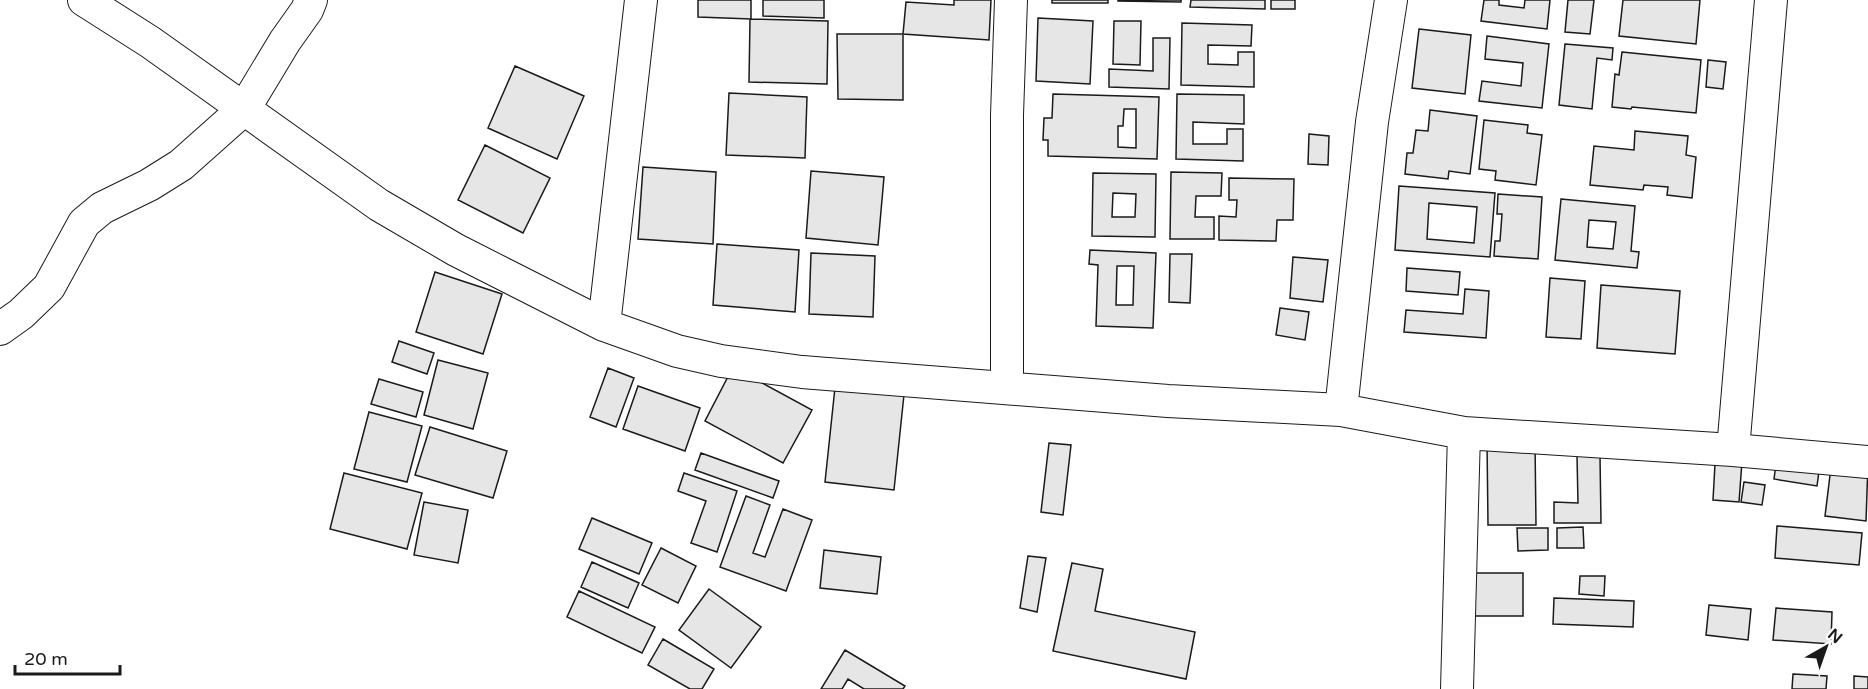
<svg xmlns="http://www.w3.org/2000/svg" width="1868" height="689" font-family="'Varela Round',sans-serif">
  <style>
    .building { fill: #e6e6e6; stroke: #1a1a1a; stroke-width: 1.5; fill-rule: evenodd }
    .lines { fill: none; stroke-linecap: round; stroke-linejoin: round }
    .street-casing { stroke: #1a1a1a; stroke-width: 34 }
    .street { stroke: #fff; stroke-width: 32 }
  </style>
  <rect width="100%" height="100%" fill="#fff"/>
  <path class="building" d="M 698,0 L 751,0 L 751,19 L 698,17 Z
    M 763,0 L 824,0 L 824,18 L 763,16 Z
    M 954,0 L 991,0 L 989,40 L 903,34 L 906,2 L 954,5 Z
    M 1052,0 L 1108,0 L 1108,3 L 1052,3 Z
    M 1118,0 L 1181,0 L 1181,2 L 1118,1 Z
    M 1191,0 L 1265,0 L 1265,9 L 1190,7 Z
    M 1271,0 L 1295,0 L 1295,9 L 1271,9 Z
    M 1484,0 L 1499,0 L 1499,5 L 1524,8 L 1525,0 L 1550,0 L 1547,29 L 1481,21 Z
    M 1568,0 L 1594,0 L 1590,34 L 1565,32 Z
    M 1623,0 L 1700,0 L 1696,44 L 1619,36 Z
    M 1038,18 L 1093,21 L 1090,84 L 1036,81 Z
    M 750,19 L 828,21 L 827,84 L 749,82 Z
    M 1114,21 L 1141,21 L 1140,65 L 1113,64 Z
    M 1182,23 L 1252,25 L 1251,46 L 1208,45 L 1208,64 L 1238,65 L 1238,52 L 1254,52 L 1254,87 L 1181,85 Z
    M 1419,29 L 1471,35 L 1465,94 L 1412,88 Z
    M 837,34 L 903,34 L 903,100 L 838,99 Z
    M 1487,36 L 1549,44 L 1542,108 L 1479,101 L 1482,81 L 1521,86 L 1523,63 L 1485,59 Z
    M 1153,38 L 1170,38 L 1169,89 L 1109,87 L 1109,69 L 1153,71 Z
    M 1565,44 L 1613,48 L 1612,60 L 1597,58 L 1592,109 L 1559,105 Z
    M 1622,52 L 1701,60 L 1696,113 L 1632,107 L 1631,109 L 1612,107 L 1615,74 L 1619,75 Z
    M 1708,60 L 1726,62 L 1723,89 L 1706,87 Z
    M 515,66 L 584,96 L 557,159 L 488,128 Z
    M 729,93 L 807,97 L 805,158 L 726,155 Z
    M 1053,94 L 1159,97 L 1157,159 L 1048,156 L 1048,140 L 1043,140 L 1044,118 L 1052,118 ZM 1124,109 L 1136,109 L 1136,148 L 1118,147 L 1118,126 L 1123,126 Z
    M 1177,94 L 1244,95 L 1244,124 L 1193,122 L 1193,144 L 1227,144 L 1227,129 L 1243,129 L 1243,161 L 1176,159 Z
    M 1430,110 L 1477,116 L 1470,174 L 1449,171 L 1448,179 L 1405,174 L 1407,153 L 1413,153 L 1416,130 L 1428,131 Z
    M 1484,120 L 1528,125 L 1527,133 L 1542,135 L 1536,185 L 1495,180 L 1496,171 L 1479,169 Z
    M 1635,131 L 1688,136 L 1686,155 L 1696,157 L 1692,198 L 1667,195 L 1668,187 L 1644,185 L 1643,190 L 1590,185 L 1594,146 L 1634,150 Z
    M 1309,134 L 1329,136 L 1328,165 L 1308,164 Z
    M 485,145 L 550,178 L 523,233 L 458,200 Z
    M 643,167 L 716,172 L 713,244 L 638,239 Z
    M 811,171 L 884,177 L 878,245 L 806,238 Z
    M 1171,172 L 1222,173 L 1221,196 L 1196,196 L 1195,217 L 1214,217 L 1214,239 L 1170,239 Z
    M 1093,173 L 1156,174 L 1155,237 L 1092,236 ZM 1113,193 L 1136,194 L 1135,217 L 1112,217 Z
    M 1229,178 L 1294,179 L 1293,220 L 1277,220 L 1276,241 L 1219,240 L 1219,216 L 1236,217 L 1237,200 L 1229,200 Z
    M 1399,186 L 1495,193 L 1490,257 L 1395,250 ZM 1429,203 L 1477,207 L 1474,243 L 1427,239 Z
    M 1498,194 L 1542,197 L 1538,259 L 1494,256 L 1495,241 L 1500,241 L 1502,214 L 1497,214 Z
    M 1561,199 L 1635,206 L 1631,251 L 1639,252 L 1637,268 L 1555,260 ZM 1589,220 L 1616,222 L 1613,249 L 1587,247 Z
    M 717,244 L 799,250 L 795,312 L 713,305 Z
    M 1090,250 L 1156,253 L 1153,328 L 1096,326 L 1098,265 L 1089,264 ZM 1117,266 L 1134,266 L 1133,305 L 1116,305 Z
    M 811,253 L 875,256 L 873,317 L 809,314 Z
    M 1170,254 L 1192,254 L 1190,303 L 1169,302 Z
    M 1293,257 L 1328,260 L 1323,302 L 1290,298 Z
    M 1407,268 L 1460,272 L 1458,295 L 1406,291 Z
    M 435,272 L 502,294 L 483,354 L 416,332 Z
    M 1550,278 L 1585,281 L 1581,339 L 1546,337 Z
    M 1601,285 L 1680,291 L 1675,354 L 1597,348 Z
    M 1465,289 L 1489,291 L 1486,338 L 1404,332 L 1406,310 L 1463,314 Z
    M 1280,308 L 1309,312 L 1305,340 L 1276,335 Z
    M 399,341 L 434,353 L 427,374 L 392,362 Z
    M 838,359 L 907,366 L 894,490 L 825,482 Z
    M 438,360 L 488,373 L 473,429 L 424,415 Z
    M 733,367 L 812,410 L 783,463 L 705,421 Z
    M 608,368 L 634,378 L 616,427 L 590,417 Z
    M 379,379 L 423,392 L 416,417 L 371,404 Z
    M 638,386 L 700,408 L 685,451 L 623,429 Z
    M 369,412 L 422,426 L 407,482 L 354,469 Z
    M 430,427 L 507,451 L 493,498 L 415,475 Z
    M 1487,441 L 1535,441 L 1536,525 L 1488,525 Z
    M 1049,443 L 1071,445 L 1063,515 L 1041,512 Z
    M 1716,446 L 1743,448 L 1739,502 L 1713,500 Z
    M 1778,450 L 1821,456 L 1817,486 L 1774,479 Z
    M 701,453 L 779,481 L 773,498 L 695,470 Z
    M 1577,456 L 1600,456 L 1601,523 L 1554,523 L 1554,502 L 1578,503 Z
    M 1832,459 L 1868,463 L 1866,521 L 1825,516 Z
    M 344,473 L 422,493 L 407,549 L 330,529 Z
    M 684,473 L 737,491 L 717,552 L 691,543 L 706,501 L 678,491 Z
    M 1744,482 L 1765,485 L 1762,505 L 1741,502 Z
    M 746,496 L 770,505 L 753,553 L 765,557 L 783,509 L 812,520 L 786,591 L 720,567 Z
    M 424,502 L 468,510 L 458,563 L 414,555 Z
    M 592,518 L 652,543 L 639,574 L 579,549 Z
    M 1777,526 L 1862,533 L 1859,565 L 1775,558 Z
    M 1583,527 L 1584,548 L 1557,548 L 1557,528 Z
    M 1517,528 L 1548,528 L 1548,550 L 1518,551 Z
    M 661,548 L 696,566 L 678,603 L 642,585 Z
    M 824,550 L 881,557 L 877,594 L 820,588 Z
    M 1028,556 L 1046,558 L 1037,612 L 1020,608 Z
    M 592,562 L 639,583 L 628,608 L 581,587 Z
    M 1072,563 L 1103,569 L 1095,611 L 1195,632 L 1186,679 L 1053,651 Z
    M 1471,573 L 1523,573 L 1523,616 L 1472,616 Z
    M 1580,576 L 1605,576 L 1604,596 L 1579,594 Z
    M 709,589 L 761,627 L 731,668 L 679,630 Z
    M 579,591 L 655,627 L 642,653 L 567,617 Z
    M 1554,598 L 1634,601 L 1633,627 L 1553,624 Z
    M 1709,605 L 1751,609 L 1748,640 L 1706,635 Z
    M 1776,608 L 1832,612 L 1831,644 L 1773,640 Z
    M 663,639 L 714,669 L 702,689 L 690,689 L 648,665 Z
    M 845,650 L 905,686 L 903,689 L 864,689 L 848,679 L 842,689 L 821,689 Z
    M 1793,674 L 1827,676 L 1826,689 L 1792,689 Z
    M 1854,676 L 1868,677 L 1868,689 L 1854,689 Z"/>
  <g class="lines">
    <defs>
      <path id="street" d="M 84,0 L 150,42 L 379,205 L 456,250 L 604,325 L 677,351 L 721,361 L 802,372 L 1168,401 L 1341,410 L 1464,433 L 1733,450 L 1868,462
        M 604,325 L 641,0
        M 0,329 L 21,314 L 49,287 L 84,223 L 102,208 L 149,185 L 181,165 L 244,109 L 285,41 L 307,10 L 311,0
        M 1007,388 L 1007,115 L 1011,0
        M 1341,410 L 1372,122 L 1391,0
        M 1733,450 L 1771,0
        M 1457,689 L 1464,433"/>
    </defs>
    <use href="#street" class="street-casing"/>
    <use href="#street" class="street"/>
  </g>
  <g transform="translate(1826 647) rotate(40)" stroke="#ffffff" stroke-width="4.5" paint-order="stroke">
  <path d="M0-4.5L10 22L0 15L-10 22Z" fill="#1a1a1a"/>
  <text y="-9" font-size="16" font-weight="bold" text-anchor="middle" fill="#1a1a1a">N</text>
  </g>
  <path d="M15 665v9h105v-9" fill="none" stroke="#1a1a1a" stroke-width="3"/>
  <text x="24" y="665" font-size="18" fill="#1a1a1a" stroke="#ffffff" stroke-width="4.5" paint-order="stroke">20 m</text>
</svg>
